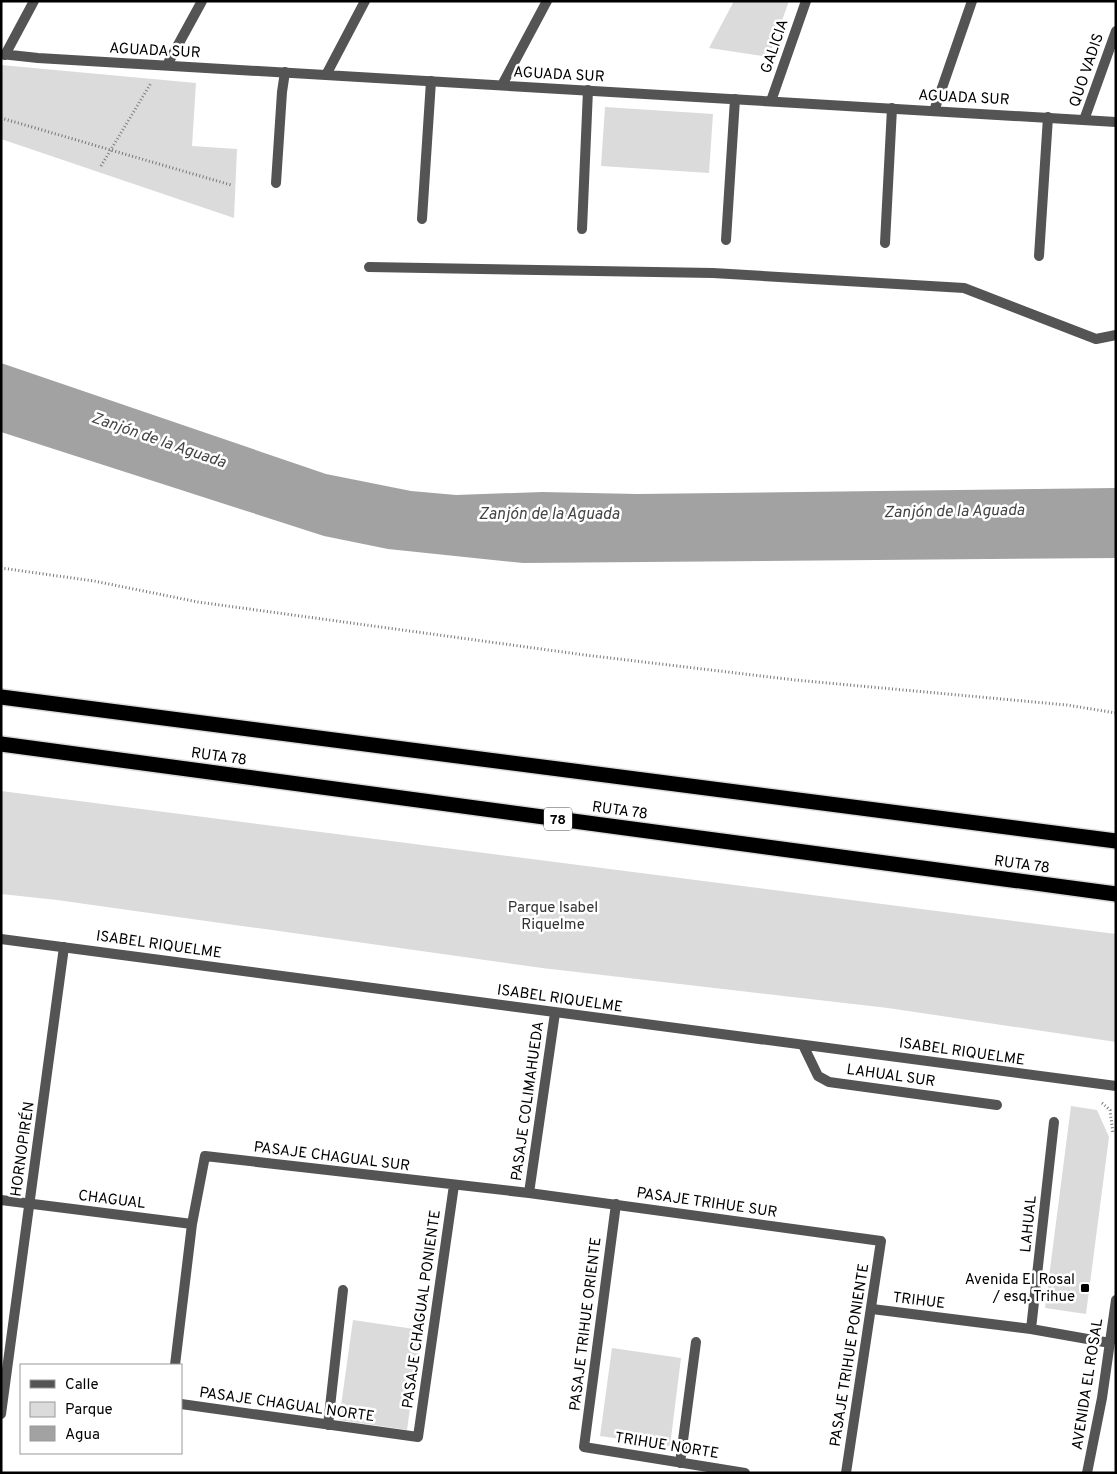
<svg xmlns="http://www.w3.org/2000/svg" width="1117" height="1474" font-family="Overpass,sans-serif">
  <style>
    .green { fill: #dbdbdb }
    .water { fill: #a2a2a2 }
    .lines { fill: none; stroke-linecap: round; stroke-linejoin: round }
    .motorway-casing { stroke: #dbdbdb; stroke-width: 18 }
    .path { stroke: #767676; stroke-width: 3; stroke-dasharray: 1 2.5; stroke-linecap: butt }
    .service { stroke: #545454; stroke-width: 10 }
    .minor { stroke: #545454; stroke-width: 10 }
    .motorway { stroke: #000; stroke-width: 15 }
    .poi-dot { fill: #000; stroke: #fff; stroke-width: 2 }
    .labels { text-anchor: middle; stroke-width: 5; stroke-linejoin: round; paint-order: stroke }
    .shield { fill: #fff; stroke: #4c4c4c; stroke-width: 1 }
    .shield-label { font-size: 14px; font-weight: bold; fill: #000 }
    .street-label { font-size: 15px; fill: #000; stroke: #fff }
    .park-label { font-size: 15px; fill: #323232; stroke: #fff }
    .poi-label { font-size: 15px; fill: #000; stroke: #fff; text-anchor: end }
    .water-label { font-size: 16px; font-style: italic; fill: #434343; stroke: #fff }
  </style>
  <rect width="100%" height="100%" fill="#fff"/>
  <path class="green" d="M 734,1 L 789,1 L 769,57 L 709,48 Z
    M 1,65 L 196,83 L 192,146 L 237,149 L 234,218 L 1,139 Z
    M 605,107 L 713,114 L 709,173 L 601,166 Z
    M 1,791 L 1116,934 L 1116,1042 L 888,1008 L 542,968 L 57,900 L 1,894 Z
    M 1071,1106 L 1097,1110 L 1109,1137 L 1086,1314 L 1045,1308 Z
    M 353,1320 L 421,1330 L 407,1430 L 339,1420 Z
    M 612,1348 L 681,1358 L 670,1446 L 600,1436 Z"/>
  <path class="water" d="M 1,363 L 326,474 L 411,491 L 456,495 L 542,492 L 637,494 L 1116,488 L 1116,558 L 523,563 L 388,549 L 324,536 L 1,432 Z"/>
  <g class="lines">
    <defs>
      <path id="motorway" d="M 1,697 L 1116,841
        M 1,744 L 1116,894"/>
    </defs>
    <use href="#motorway" class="motorway-casing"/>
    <path class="path" d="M 1,118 L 231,185
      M 101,166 L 151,83
      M 1,568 L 94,581 L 198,602 L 585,655 L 795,680 L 1067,705 L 1116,713
      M 1102,1103 L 1110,1110 L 1113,1134"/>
    <path class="service" d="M 276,183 L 282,92 L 285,72
      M 422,219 L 431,81
      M 582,229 L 588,90
      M 726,240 L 735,99
      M 885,243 L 892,108
      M 1039,256 L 1048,117"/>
    <path class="minor" d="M 1,54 L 38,58 L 1116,122
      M 5,55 L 34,1
      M 167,65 L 202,1
      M 326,75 L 365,1
      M 502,85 L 547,1
      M 771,101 L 806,1
      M 934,111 L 972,1
      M 1084,120 L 1116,31
      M 369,267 L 713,273 L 964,288 L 1096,339 L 1116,335
      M 1,939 L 1116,1086
      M 803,1045 L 818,1076 L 829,1082 L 997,1105
      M 529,1193 L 555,1013
      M 1,1200 L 192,1224
      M 616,1204 L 584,1447 L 745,1473
      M 872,1309 L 1031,1329 L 1110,1343
      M 1031,1329 L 1054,1122
      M 175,1365 L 192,1224 L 205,1156 L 529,1193 L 881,1241 L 846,1473
      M 181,1404 L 418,1437 L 454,1185
      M 1,1414 L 64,947
      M 328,1425 L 343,1290
      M 680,1463 L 696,1342
      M 1087,1473 L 1102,1398 L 1116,1300"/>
    <use href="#motorway" class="motorway"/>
  </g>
  <rect class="poi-dot" x="1080" y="1283" width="10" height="10" rx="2.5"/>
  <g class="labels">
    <rect class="shield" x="544" y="807.5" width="28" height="23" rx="4"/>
    <g class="shield-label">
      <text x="558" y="824">78</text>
    </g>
    <g class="street-label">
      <text transform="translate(774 46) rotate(-71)" y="5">GALICIA</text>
      <text transform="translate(155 50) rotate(3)" y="5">AGUADA SUR</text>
      <text transform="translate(1086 70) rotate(-71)" y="5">QUO VADIS</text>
      <text transform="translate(559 74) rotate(3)" y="5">AGUADA SUR</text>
      <text transform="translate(964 97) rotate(3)" y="5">AGUADA SUR</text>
      <text transform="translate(219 756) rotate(8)" y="5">RUTA 78</text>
      <text transform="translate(620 810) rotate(8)" y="5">RUTA 78</text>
      <text transform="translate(1022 864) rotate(8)" y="5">RUTA 78</text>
      <text transform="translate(159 944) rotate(8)" y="5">ISABEL RIQUELME</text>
      <text transform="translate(560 998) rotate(8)" y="5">ISABEL RIQUELME</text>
      <text transform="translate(962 1051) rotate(8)" y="5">ISABEL RIQUELME</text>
      <text transform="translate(891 1075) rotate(8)" y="5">LAHUAL SUR</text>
      <text transform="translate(527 1101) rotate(-82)" y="5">PASAJE COLIMAHUEDA</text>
      <text transform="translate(22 1149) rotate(-82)" y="5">HORNOPIRÉN</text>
      <text transform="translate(332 1156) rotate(7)" y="5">PASAJE CHAGUAL SUR</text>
      <text transform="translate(112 1199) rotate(7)" y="5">CHAGUAL</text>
      <text transform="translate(707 1202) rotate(8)" y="5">PASAJE TRIHUE SUR</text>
      <text transform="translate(1028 1224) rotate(-84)" y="5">LAHUAL</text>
      <text transform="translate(919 1300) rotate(7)" y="5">TRIHUE</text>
      <text transform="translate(421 1309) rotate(-82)" y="5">PASAJE CHAGUAL PONIENTE</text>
      <text transform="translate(585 1324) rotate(-83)" y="5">PASAJE TRIHUE ORIENTE</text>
      <text transform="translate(849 1355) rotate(-81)" y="5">PASAJE TRIHUE PONIENTE</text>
      <text transform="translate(1087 1384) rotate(-81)" y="5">AVENIDA EL ROSAL</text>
      <text transform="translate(287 1404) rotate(8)" y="5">PASAJE CHAGUAL NORTE</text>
      <text transform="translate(667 1445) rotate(9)" y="5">TRIHUE NORTE</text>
    </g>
    <g class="park-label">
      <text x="553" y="912">Parque Isabel<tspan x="553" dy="17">Riquelme</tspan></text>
    </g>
    <g class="poi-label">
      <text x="1075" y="1284">Avenida El Rosal<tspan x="1075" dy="17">/ esq. Trihue</tspan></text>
    </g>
    <g class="water-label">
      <text transform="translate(159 439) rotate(19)" y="6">Zanjón de la Aguada</text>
      <text transform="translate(954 510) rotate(-1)" y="6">Zanjón de la Aguada</text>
      <text x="549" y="519">Zanjón de la Aguada</text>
    </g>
  </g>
  <rect width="1117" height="1474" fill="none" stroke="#000000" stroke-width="5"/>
  <rect x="20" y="1364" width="162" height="90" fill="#ffffff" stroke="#999999"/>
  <rect x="30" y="1380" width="25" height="8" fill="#545454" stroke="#999999"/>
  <text x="65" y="1389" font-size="15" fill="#000000">Calle</text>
  <rect x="30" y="1402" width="25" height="15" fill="#dbdbdb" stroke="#999999"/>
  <text x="65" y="1414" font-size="15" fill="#000000">Parque</text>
  <rect x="30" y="1426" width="25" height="15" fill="#a2a2a2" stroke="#999999"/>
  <text x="65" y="1439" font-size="15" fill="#000000">Agua</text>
</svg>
